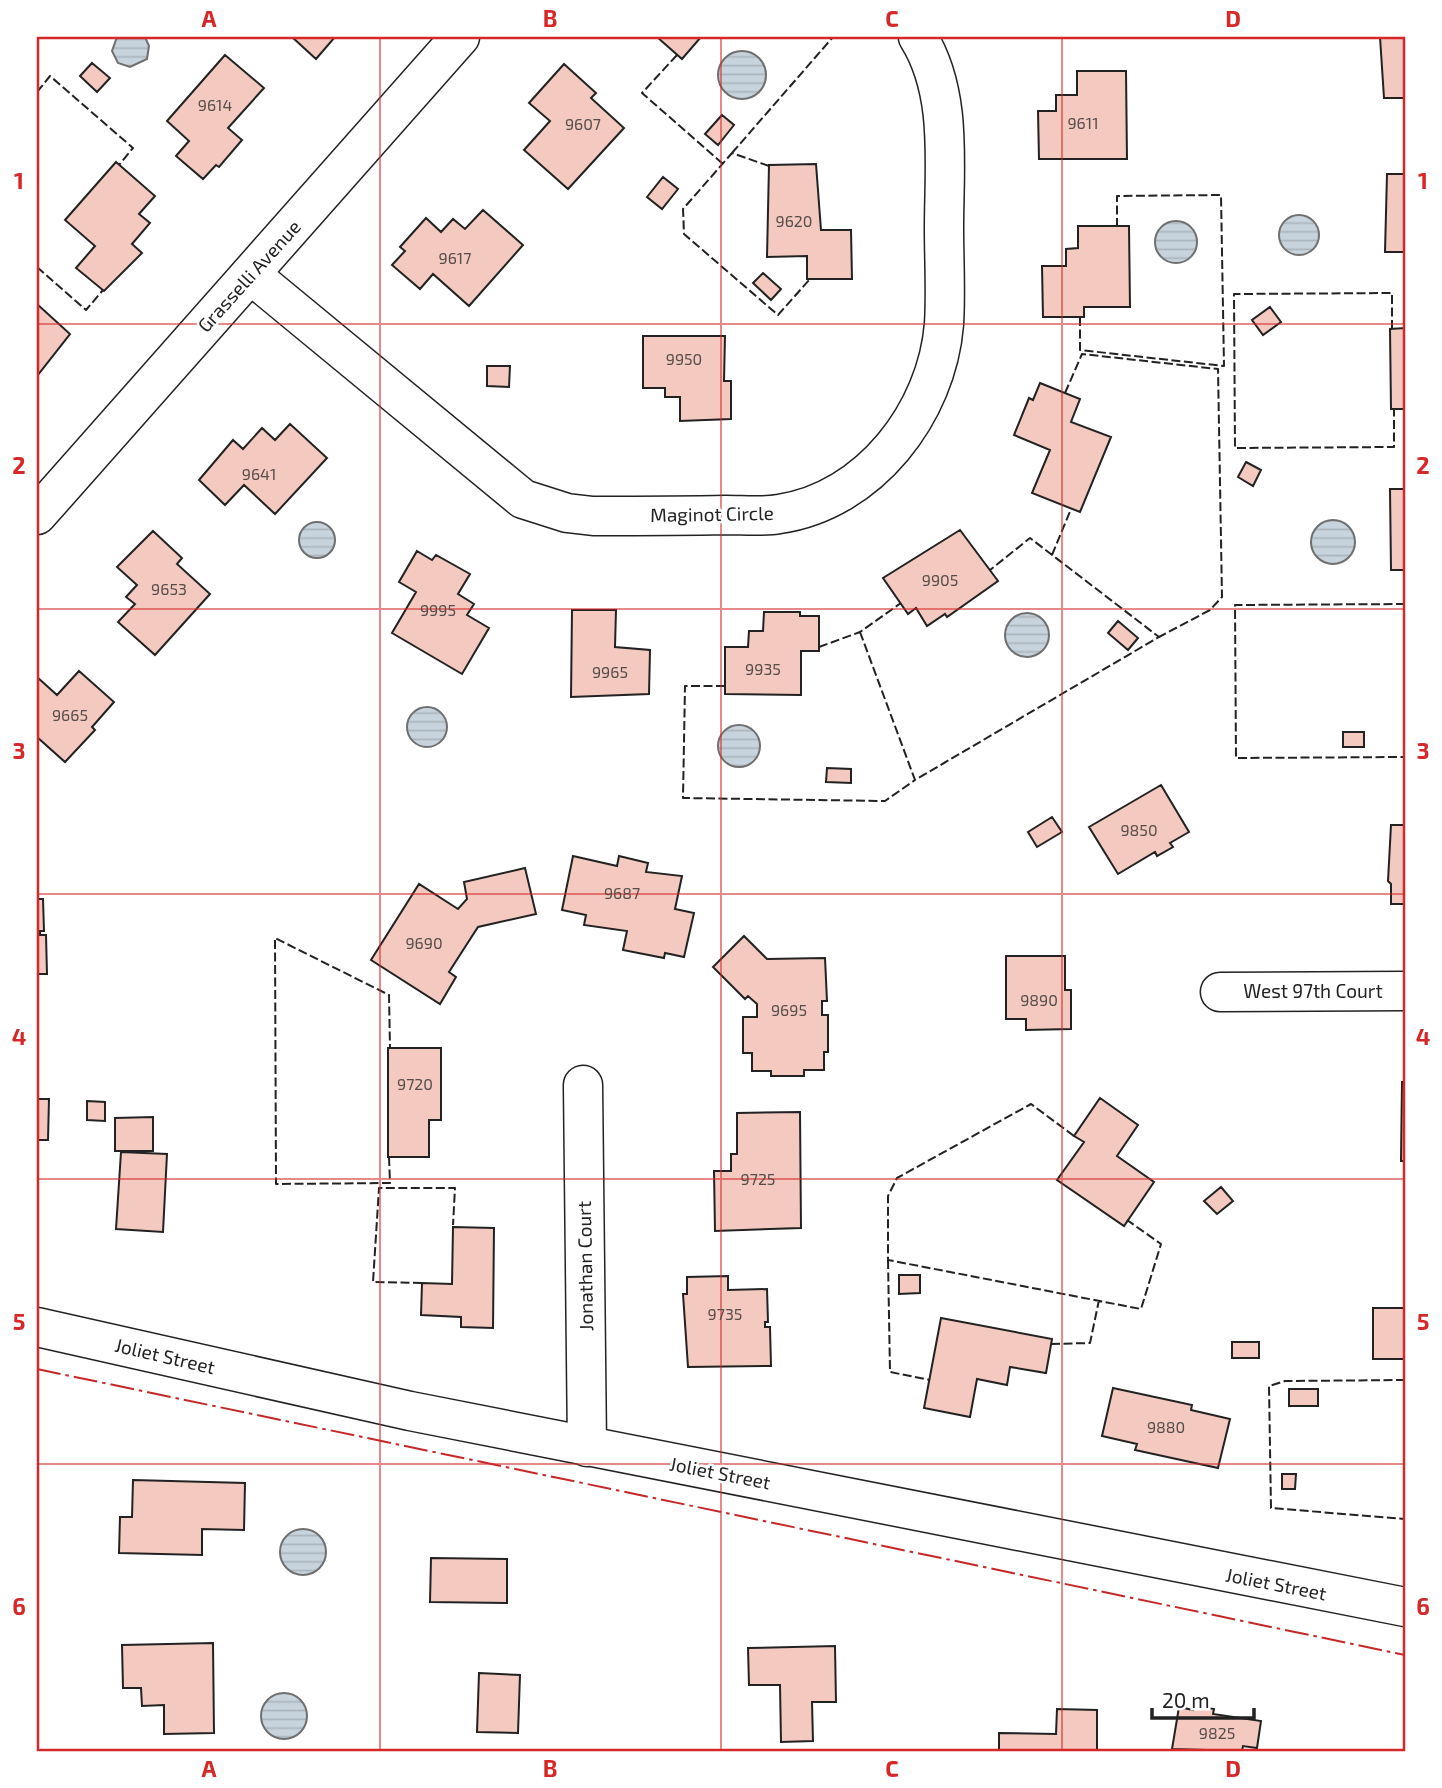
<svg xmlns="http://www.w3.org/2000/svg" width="1442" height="1788" font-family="'Exo 2',sans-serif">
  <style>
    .water { fill: url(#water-rules); stroke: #6f6f6f; stroke-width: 2 }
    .building { fill: #f3c9c0; stroke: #222; stroke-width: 2 }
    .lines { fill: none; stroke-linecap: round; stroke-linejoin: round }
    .minor-casing { stroke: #222; stroke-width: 41 }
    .minor { stroke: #fff; stroke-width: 38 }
    .fence { stroke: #222; stroke-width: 2; stroke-dasharray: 9 3.5; stroke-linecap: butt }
    .power { stroke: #c62828; stroke-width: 2; stroke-dasharray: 24 5 3.5 5; stroke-linecap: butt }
    .grid { fill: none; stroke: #d62828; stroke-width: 2; stroke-opacity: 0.55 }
    .labels { text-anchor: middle; stroke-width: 5; stroke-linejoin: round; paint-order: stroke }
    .number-label { font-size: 16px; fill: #564c4a }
    .street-label { font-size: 19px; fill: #222; stroke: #fff }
    .neatline { fill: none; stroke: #d62828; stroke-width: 2.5 }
    .grid-label { font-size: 23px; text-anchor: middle; font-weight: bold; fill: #d62828 }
  </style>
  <defs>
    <pattern id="water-rules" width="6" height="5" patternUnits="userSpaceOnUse" patternTransform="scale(1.75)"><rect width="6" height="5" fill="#c7d3dd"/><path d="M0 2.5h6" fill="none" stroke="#abb5bd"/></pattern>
  </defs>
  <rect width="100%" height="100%" fill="#fff"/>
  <path class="water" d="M 117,37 L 145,37 L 149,46 L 147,59 L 130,67 L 118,63 L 112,51 Z
    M718 75a24 24 0 1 1 48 0a24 24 0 1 1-48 0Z
    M1279 235a20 20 0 1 1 40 0a20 20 0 1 1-40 0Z
    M1155 242a21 21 0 1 1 42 0a21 21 0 1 1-42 0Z
    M1311 542a22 22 0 1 1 44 0a22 22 0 1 1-44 0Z
    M299 540a18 18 0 1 1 36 0a18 18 0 1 1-36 0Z
    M1005 635a22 22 0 1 1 44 0a22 22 0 1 1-44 0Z
    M407 727a20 20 0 1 1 40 0a20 20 0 1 1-40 0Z
    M718 746a21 21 0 1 1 42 0a21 21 0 1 1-42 0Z
    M280 1552a23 23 0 1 1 46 0a23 23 0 1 1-46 0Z
    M261 1716a23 23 0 1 1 46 0a23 23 0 1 1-46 0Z"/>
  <path class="building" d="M 292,37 L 335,37 L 316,59 Z
    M 657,37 L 701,37 L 682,59 Z
    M 1380,37 L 1405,37 L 1405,98 L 1384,98 Z
    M 225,55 L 264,88 L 228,128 L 242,140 L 219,167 L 216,165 L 203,179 L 176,156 L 189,141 L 167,121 Z
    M 92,63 L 110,78 L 97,92 L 80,76 Z
    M 564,64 L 596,93 L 591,98 L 624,128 L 568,189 L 524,150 L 550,121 L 529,103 Z
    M 1077,71 L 1126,71 L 1127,159 L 1039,159 L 1038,111 L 1056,111 L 1056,95 L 1077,95 Z
    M 722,115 L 734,125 L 718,145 L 705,134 Z
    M 116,162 L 155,196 L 139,214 L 150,223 L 132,244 L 142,253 L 104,291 L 76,268 L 95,246 L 65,220 Z
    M 816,164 L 821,230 L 851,230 L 852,279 L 807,279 L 807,256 L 767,257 L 769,165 Z
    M 1387,174 L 1405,174 L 1405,252 L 1385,252 Z
    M 663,177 L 678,189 L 662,209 L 647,197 Z
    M 483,210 L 523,245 L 469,306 L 433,274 L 420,289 L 392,265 L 405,251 L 400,247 L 426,218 L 441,232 L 453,219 L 465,229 Z
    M 1078,226 L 1129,226 L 1130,307 L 1084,307 L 1084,317 L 1043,317 L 1042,266 L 1066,266 L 1066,249 L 1078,248 Z
    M 763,273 L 781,289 L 771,300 L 753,283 Z
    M 37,304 L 70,334 L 37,376 Z
    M 1270,307 L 1281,322 L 1263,335 L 1252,320 Z
    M 1405,328 L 1405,409 L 1391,409 L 1390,329 Z
    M 643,336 L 725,336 L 724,381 L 731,381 L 731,419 L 680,421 L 680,397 L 665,397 L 665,388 L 643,388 Z
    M 487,366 L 510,366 L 509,387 L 487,386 Z
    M 1040,383 L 1080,399 L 1071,422 L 1111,437 L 1080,512 L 1032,493 L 1050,450 L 1014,435 L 1029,398 L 1033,400 Z
    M 290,424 L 327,458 L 275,514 L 244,485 L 225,505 L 199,480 L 233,440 L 243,449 L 262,428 L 275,440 Z
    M 1246,462 L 1261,470 L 1253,486 L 1238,477 Z
    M 1390,489 L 1405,489 L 1405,570 L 1391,570 Z
    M 960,530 L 998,581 L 947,617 L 945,614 L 927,626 L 916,608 L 908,614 L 883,578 Z
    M 153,531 L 182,558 L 177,564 L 210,594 L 155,655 L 118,622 L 135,604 L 126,597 L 137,585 L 117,567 Z
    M 417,551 L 432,560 L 436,555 L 470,574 L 458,594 L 474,604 L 467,615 L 489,628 L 462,674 L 392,633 L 416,592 L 399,582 Z
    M 572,610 L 616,610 L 615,647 L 650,650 L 649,694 L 571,697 Z
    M 764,612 L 800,612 L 800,616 L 819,616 L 819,651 L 801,651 L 801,695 L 725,694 L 725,647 L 748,647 L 749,631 L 763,631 Z
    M 1118,621 L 1138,638 L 1128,650 L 1108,633 Z
    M 79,671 L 114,702 L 92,727 L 95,730 L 65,762 L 37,737 L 37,677 L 57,695 Z
    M 1343,732 L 1364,732 L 1364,747 L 1343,747 Z
    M 827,768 L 851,769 L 851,783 L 826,782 Z
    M 1161,785 L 1189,832 L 1170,843 L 1173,847 L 1157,856 L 1155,852 L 1118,874 L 1089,827 Z
    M 1052,817 L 1062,832 L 1037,847 L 1028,832 Z
    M 1391,825 L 1405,825 L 1405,904 L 1391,904 L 1391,884 L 1388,881 Z
    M 573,856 L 617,866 L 619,856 L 648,863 L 646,872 L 682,876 L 675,909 L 694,913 L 684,957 L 665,953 L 664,958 L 623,950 L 627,931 L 584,925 L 586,915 L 562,910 Z
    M 525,868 L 536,914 L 478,927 L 449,972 L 456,977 L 440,1004 L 371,960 L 419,884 L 458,909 L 467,899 L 464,882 Z
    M 37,899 L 43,899 L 44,931 L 40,931 L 40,935 L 46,935 L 47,974 L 37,974 Z
    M 744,936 L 767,959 L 825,958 L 827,1001 L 822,1001 L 822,1015 L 828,1015 L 828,1052 L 824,1052 L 824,1070 L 804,1070 L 804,1076 L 771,1076 L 771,1071 L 752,1071 L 752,1053 L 743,1053 L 743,1017 L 757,1017 L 757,1004 L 748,996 L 745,999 L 713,967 Z
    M 1006,956 L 1065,956 L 1065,990 L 1071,990 L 1071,1029 L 1026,1030 L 1026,1019 L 1006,1019 Z
    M 388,1048 L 441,1048 L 441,1120 L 429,1120 L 429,1157 L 388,1157 Z
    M 1402,1082 L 1405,1082 L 1405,1161 L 1401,1161 Z
    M 1100,1098 L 1138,1125 L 1117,1156 L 1154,1182 L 1124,1226 L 1057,1180 L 1084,1142 L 1074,1136 Z
    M 37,1099 L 49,1099 L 48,1140 L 37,1140 Z
    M 87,1101 L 105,1102 L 105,1121 L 87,1120 Z
    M 800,1112 L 801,1228 L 715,1231 L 714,1171 L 731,1171 L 731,1154 L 737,1154 L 737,1113 Z
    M 153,1117 L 153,1151 L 115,1151 L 115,1118 Z
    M 121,1152 L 167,1154 L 163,1232 L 116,1229 Z
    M 1221,1187 L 1233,1201 L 1217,1214 L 1204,1201 Z
    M 453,1227 L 494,1228 L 493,1328 L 461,1327 L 461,1317 L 421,1315 L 422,1283 L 452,1284 Z
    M 899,1275 L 920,1275 L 920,1293 L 899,1294 Z
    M 728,1276 L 728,1290 L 767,1289 L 768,1322 L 765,1322 L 765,1327 L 770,1327 L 771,1366 L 688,1367 L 683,1294 L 687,1294 L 687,1277 Z
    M 1373,1308 L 1405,1308 L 1405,1359 L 1373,1359 Z
    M 941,1318 L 1052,1339 L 1046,1373 L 1010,1367 L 1007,1385 L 977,1379 L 970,1417 L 924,1408 Z
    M 1232,1342 L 1259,1342 L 1259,1358 L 1232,1358 Z
    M 1113,1388 L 1192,1405 L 1191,1410 L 1230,1419 L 1218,1468 L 1135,1450 L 1137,1444 L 1102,1436 Z
    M 1289,1389 L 1318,1389 L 1318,1406 L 1289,1406 Z
    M 1282,1474 L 1296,1474 L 1295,1489 L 1282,1489 Z
    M 133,1480 L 245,1483 L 244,1530 L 202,1529 L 202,1555 L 119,1553 L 120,1517 L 132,1517 Z
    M 431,1558 L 507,1559 L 507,1603 L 430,1602 Z
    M 213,1643 L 214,1733 L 164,1734 L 164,1705 L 142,1706 L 141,1688 L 123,1688 L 122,1645 Z
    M 835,1646 L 836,1702 L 812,1702 L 813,1741 L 781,1742 L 780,1685 L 749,1685 L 748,1648 Z
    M 479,1673 L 520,1675 L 518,1733 L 477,1732 Z
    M 1194,1706 L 1214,1709 L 1213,1714 L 1261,1721 L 1257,1748 L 1243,1746 L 1242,1751 L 1172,1749 L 1179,1707 L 1193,1710 Z
    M 1057,1709 L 1097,1710 L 1097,1751 L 999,1751 L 999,1733 L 1056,1734 Z"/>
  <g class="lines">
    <defs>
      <path id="minor" d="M 250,274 L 523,499 L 567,513 L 593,516 C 637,516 681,516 726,515 C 743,515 762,517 779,514 C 869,501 937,413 944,324 C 946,293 944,260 944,228 C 944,165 953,93 918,37
        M 37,515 L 460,37
        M 1220,992 L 1405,991
        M 583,1085 L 587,1447
        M 37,1327 L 410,1411 L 1405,1607"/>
    </defs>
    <use href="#minor" class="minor-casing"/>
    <use href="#minor" class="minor"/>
    <path class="fence" d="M 677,55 L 642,93 L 723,164
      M 37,92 L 50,76 L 133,148 L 119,165
      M 732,153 L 833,37
      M 769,166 L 732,153 L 683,209 L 684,234 L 778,315 L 810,279
      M 37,267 L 86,310 L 103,290
      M 1080,317 L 1080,350 L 1224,366 L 1221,195 L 1117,196 L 1117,226
      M 1392,329 L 1392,293 L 1234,294 L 1235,448 L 1394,447 L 1394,409
      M 1065,393 L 1082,354 L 1218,369 L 1222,597 L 1210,610 L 1159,637
      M 1052,555 L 1071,509
      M 1405,604 L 1235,605 L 1236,758 L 1405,757
      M 860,632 L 915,780 L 1159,637 L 1030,538 L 990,570
      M 819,647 L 860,632 L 901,603
      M 725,686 L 685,686 L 683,798 L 885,801 L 915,780
      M 1074,1136 L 1031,1104 L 897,1178 L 888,1196 L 888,1260 L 1141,1309 L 1161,1244 L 1127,1220
      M 389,1157 L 390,1183 L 276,1184 L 275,938 L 389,995 L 390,1048
      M 888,1260 L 890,1372 L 930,1380
      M 422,1283 L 373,1282 L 379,1188 L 455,1188 L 453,1225
      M 1051,1344 L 1090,1343 L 1099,1300
      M 1405,1380 L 1285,1381 L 1269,1386 L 1271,1508 L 1405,1519"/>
    <path class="power" d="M 37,1369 L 1405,1655"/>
  </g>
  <path class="grid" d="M 380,37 L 380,1751M 721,37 L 721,1751M 1062,37 L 1062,1751M 37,324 L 1405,324M 37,609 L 1405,609M 37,894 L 1405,894M 37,1179 L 1405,1179M 37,1464 L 1405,1464"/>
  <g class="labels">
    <g class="number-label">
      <text x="215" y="111">9614</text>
      <text x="1083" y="129">9611</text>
      <text x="583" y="130">9607</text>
      <text x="794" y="227">9620</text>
      <text x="455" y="264">9617</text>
      <text x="684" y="365">9950</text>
      <text x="259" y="480">9641</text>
      <text x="940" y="586">9905</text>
      <text x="169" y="595">9653</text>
      <text x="438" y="616">9995</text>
      <text x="763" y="675">9935</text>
      <text x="610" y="678">9965</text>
      <text x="70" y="721">9665</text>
      <text x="1139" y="836">9850</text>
      <text x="622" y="899">9687</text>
      <text x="424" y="949">9690</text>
      <text x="1039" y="1006">9890</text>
      <text x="789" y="1016">9695</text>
      <text x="415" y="1090">9720</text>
      <text x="758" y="1185">9725</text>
      <text x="725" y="1320">9735</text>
      <text x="1166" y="1433">9880</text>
      <text x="1217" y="1739">9825</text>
    </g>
    <g class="street-label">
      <text transform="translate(249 276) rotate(-48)" y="7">Grasselli Avenue</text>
      <text transform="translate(712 514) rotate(-1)" y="7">Maginot Circle</text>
      <text x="1313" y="998">West 97th Court</text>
      <text transform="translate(585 1266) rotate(-91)" y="7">Jonathan Court</text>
      <text transform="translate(165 1356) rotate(13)" y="7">Joliet Street</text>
      <text transform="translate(720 1473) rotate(11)" y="7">Joliet Street</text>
      <text transform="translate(1276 1584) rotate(11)" y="7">Joliet Street</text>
    </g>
  </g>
  <rect width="1442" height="1788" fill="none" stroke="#ffffff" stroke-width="77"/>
  <path d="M1152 1708v10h102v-10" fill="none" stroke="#222222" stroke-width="3.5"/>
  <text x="1162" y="1708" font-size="21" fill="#222222" stroke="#ffffff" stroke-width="5" paint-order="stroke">20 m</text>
  <rect x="38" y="38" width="1366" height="1712" class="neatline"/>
  <g class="grid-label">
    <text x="209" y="27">A</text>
    <text x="550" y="27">B</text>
    <text x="892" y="27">C</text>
    <text x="1233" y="27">D</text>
    <text x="19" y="189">1</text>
    <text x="1423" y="189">1</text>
    <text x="19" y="474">2</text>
    <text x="1423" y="474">2</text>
    <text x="19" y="759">3</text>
    <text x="1423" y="759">3</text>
    <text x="19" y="1045">4</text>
    <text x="1423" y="1045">4</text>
    <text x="19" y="1330">5</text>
    <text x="1423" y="1330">5</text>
    <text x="19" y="1615">6</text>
    <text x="1423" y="1615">6</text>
    <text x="209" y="1777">A</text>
    <text x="550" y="1777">B</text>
    <text x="892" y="1777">C</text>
    <text x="1233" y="1777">D</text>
  </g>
</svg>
